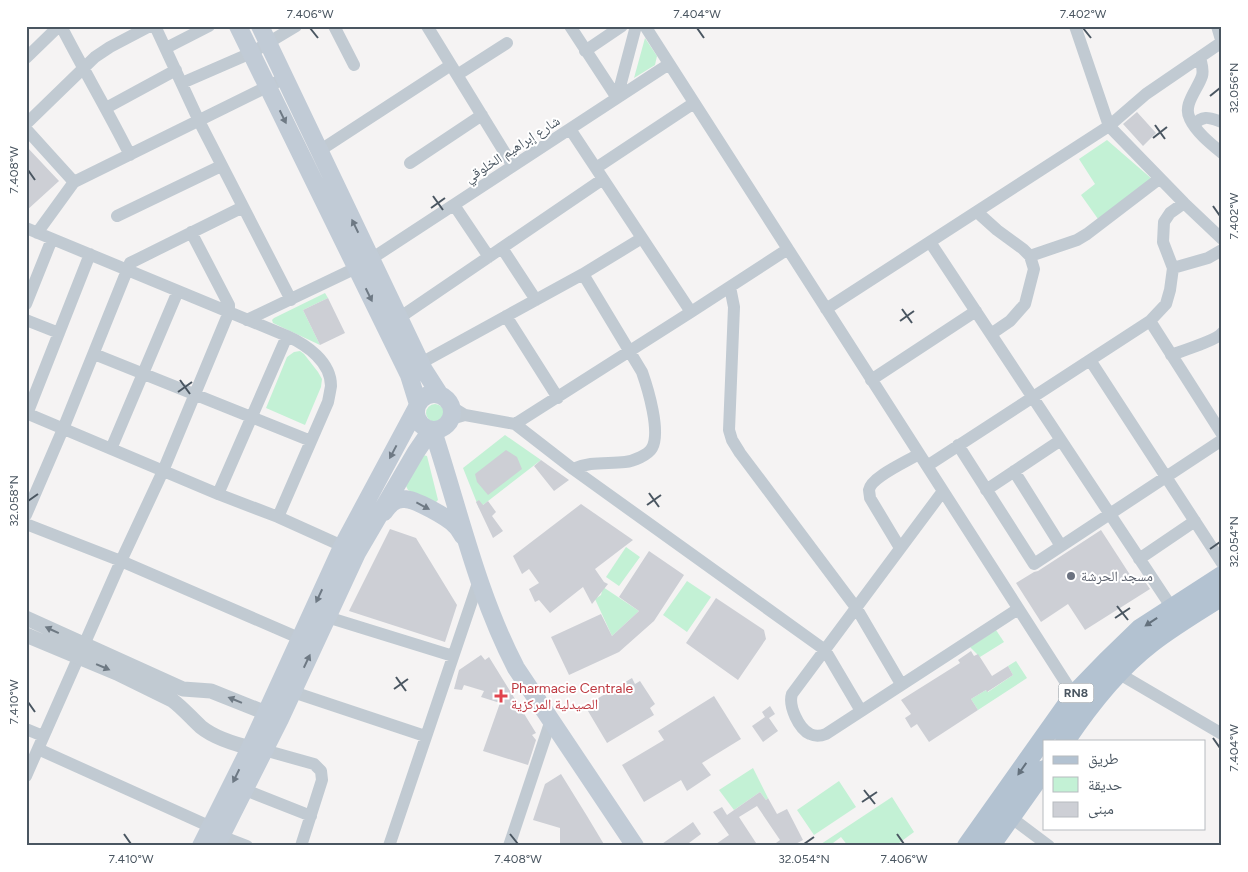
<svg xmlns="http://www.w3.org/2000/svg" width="1248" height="872" font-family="Figtree,'Noto Naskh Arabic',sans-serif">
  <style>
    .green { fill: #c3f1d5 }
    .building { fill: #cdcfd5 }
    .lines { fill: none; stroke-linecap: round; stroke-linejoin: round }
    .minor { stroke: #c1cad2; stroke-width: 12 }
    .tertiary { stroke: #c1cad2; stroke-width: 15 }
    .secondary { stroke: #c1cbd6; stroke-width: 18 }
    .primary { stroke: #b3c2d1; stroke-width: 20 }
    .oneway { fill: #6e7984 }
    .oneway2 { fill: #64717d }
    .oneway3 { fill: #6e7983 }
    .ticks { fill: none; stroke: #4a5661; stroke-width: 2 }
    .worship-dot { fill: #6b7280; stroke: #fff; stroke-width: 2 }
    .health-dot { fill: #e0444e; stroke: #fff; stroke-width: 2 }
    .labels { text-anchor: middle; stroke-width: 4; stroke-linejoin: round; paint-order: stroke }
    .shield { fill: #fff; stroke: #808990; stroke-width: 1 }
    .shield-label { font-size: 12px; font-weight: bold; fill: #4a5661 }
    .street-label { font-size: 14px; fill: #4a5661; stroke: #fff }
    .worship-label { font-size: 14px; fill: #5b616d; stroke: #fff; text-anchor: start }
    .health-label { font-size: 14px; fill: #be3a42; stroke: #fff; text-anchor: start }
    .neatline { fill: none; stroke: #4a5661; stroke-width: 2 }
    .ticks-label { font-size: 12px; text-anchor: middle; fill: #4a5661 }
  </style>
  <rect width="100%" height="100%" fill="#f5f3f3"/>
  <path class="green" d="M 645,38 L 657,56 L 655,65 L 634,78 Z
    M 1107,140 L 1152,179 L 1098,219 L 1081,195 L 1095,184 L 1079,159 Z
    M 325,293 L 328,298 L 303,310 L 320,345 L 273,323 L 272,320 L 274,318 Z
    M 300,351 L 304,354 L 318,372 L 322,379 L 321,387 L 305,425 L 266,408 L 287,357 L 294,352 Z
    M426 413a9 9 0 1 1 18 0a9 9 0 1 1-18 0Z
    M 505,435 L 541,460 L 479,508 L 463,468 Z
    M 423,455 L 427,456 L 438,500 L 435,503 L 408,490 L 406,486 Z
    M 626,547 L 640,557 L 619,586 L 606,577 Z
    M 687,581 L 711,597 L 687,632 L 663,615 Z
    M 603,587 L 639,611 L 612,636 L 595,599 L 601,595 Z
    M 996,630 L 1004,642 L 980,657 L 970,647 Z
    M 1016,661 L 1027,678 L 978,710 L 971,699 L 986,690 L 988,692 L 1013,675 L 1008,666 Z
    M 753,768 L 768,798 L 766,800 L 760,792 L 734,810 L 719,790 Z
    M 839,781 L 856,807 L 814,835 L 797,810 Z
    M 892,797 L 914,832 L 895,846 L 848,846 L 841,837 L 829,846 L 818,846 Z"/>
  <path class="building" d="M 1137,112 L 1156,133 L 1143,146 L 1123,124 Z
    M 26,146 L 59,181 L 26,211 Z
    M 328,298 L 345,333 L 320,345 L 303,310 Z
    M 506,450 L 517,457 L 522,469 L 488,495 L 477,482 L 475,474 Z
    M 541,460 L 569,480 L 554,491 L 534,466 Z
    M 479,500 L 483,505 L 488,501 L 496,512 L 492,516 L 503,531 L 493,538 L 476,502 Z
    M 581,504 L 633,540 L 595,569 L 604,582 L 608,584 L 592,604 L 583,587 L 550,613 L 539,600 L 535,602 L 529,589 L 539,583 L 529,569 L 522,574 L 513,556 Z
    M 390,529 L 416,538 L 457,605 L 445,642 L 349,611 Z
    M 1101,530 L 1134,581 L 1141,576 L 1150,589 L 1085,630 L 1068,604 L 1041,622 L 1016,583 L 1034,572 L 1038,571 Z
    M 649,551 L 684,575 L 654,621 L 619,652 L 569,675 L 551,637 L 601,614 L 612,636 L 639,611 L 619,597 Z
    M 716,598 L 764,630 L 766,639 L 738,680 L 686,643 Z
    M 971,651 L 974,656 L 978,654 L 992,676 L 1008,666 L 1013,675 L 987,692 L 986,690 L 971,699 L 978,710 L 929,742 L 917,724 L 911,728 L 905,718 L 911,714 L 901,700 L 960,663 L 958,660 Z
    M 481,655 L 485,660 L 489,657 L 536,733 L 532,735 L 536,740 L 528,765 L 483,751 L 500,703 L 481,697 L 484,691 L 464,685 L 462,690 L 454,689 L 459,670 Z
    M 632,678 L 635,684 L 640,681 L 655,704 L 650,708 L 654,715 L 607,743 L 585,706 Z
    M 714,696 L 741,739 L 702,763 L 711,775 L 687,791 L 681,780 L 644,802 L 622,765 L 664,740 L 658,731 Z
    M 770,706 L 775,714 L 769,718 L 778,731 L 763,742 L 752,726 L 765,717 L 762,712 Z
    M 561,774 L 587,816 L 605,846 L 560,846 L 560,828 L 533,820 L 545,784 Z
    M 760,792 L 766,800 L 768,798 L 777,814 L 787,809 L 803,840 L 792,846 L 772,846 L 780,840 L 757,806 L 739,817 L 758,846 L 713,846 L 729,835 L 713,812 L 722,807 L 727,815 Z
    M 693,822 L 701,834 L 685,846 L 659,846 Z"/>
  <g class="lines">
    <path class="minor" d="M 61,26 C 83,69 108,111 130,155
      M 155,26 L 199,121 L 291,300
      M 334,26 L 354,65
      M 427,26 L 513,166
      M 570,26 L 617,98
      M 645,26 L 1077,700
      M 1075,26 L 1109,126 L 1184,203 L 1222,239
      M 1217,26 L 1222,43
      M 166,48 L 209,26
      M 585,51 L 622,26
      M 1200,57 C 1201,63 1204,69 1202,76 C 1198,89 1182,105 1190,119 C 1196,132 1211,144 1222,153
      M 26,58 L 59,26
      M 457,75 L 507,43
      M 182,83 L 251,53 L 296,26
      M 617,98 L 636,26
      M 106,108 L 176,70
      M 26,124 L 95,57 L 110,47 L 150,26
      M 1194,125 C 1203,114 1210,118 1222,122
      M 26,129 L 74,182
      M 570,129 L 691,312
      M 319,151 L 451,65
      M 410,163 L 482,115
      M 596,168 L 694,103
      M 454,205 L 489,257
      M 977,212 L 997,230 L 1023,249 L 1030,256 L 1034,269 L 1025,304 L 1010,321 L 991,334
      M 117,216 L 221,166
      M 26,228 L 287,336 C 307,345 331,362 331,386 C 330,392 329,397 328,402 L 278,517
      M 37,233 L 74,182 L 285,78
      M 930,242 L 1172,608
      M 502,248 L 536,300
      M 1030,256 L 1077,240 L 1087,234 L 1159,179
      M 1173,268 L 1208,258 L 1222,250
      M 730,287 L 734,307 L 729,430 L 732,440 L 740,453 L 857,609 L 901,684
      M 26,304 L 52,239
      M 826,309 L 1109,126 L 1146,94 L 1222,42
      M 506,316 L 558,398
      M 399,318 L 603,179
      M 26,320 L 59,333
      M 247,320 L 356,268 L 371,259 L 669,64
      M 1150,321 L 1222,434
      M 94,354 L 311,441
      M 1171,355 C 1182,351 1217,340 1222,333
      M 1090,360 L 1222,563
      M 421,363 L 583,274 L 642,238
      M 871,380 L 976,311
      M 26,413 L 218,494 L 278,517 L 349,549
      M 27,414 L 90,254
      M 465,415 L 515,424 L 691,312 L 788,249
      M 451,419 L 465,415 L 452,407
      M 515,424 L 573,469 L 825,650 L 861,711
      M 958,445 L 1034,564 L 1222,440
      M 111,449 L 178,291
      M 927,466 L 1150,321 L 1166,304 L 1170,290 L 1173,268 L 1163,242 L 1164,222 L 1170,213 L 1184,203
      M 573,469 C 590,461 607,464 625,462 C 634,461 648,455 652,448 C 661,432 648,389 642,372 L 583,274
      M 1014,471 L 1061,546
      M 986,490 L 1061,440
      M 943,491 L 792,694 C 788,706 799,729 810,734 C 816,737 821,736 826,734 L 1018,609
      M 218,494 L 287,336
      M 26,515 L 63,429 L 130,263 L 243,207
      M 26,524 L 121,561 L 299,638
      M 900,548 L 870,498 C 870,496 869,491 869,490 C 871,477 908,461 919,454
      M 1139,559 L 1195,521
      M 327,617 L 453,656
      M 1118,673 L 1222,734
      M 293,692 L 425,736
      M 26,729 L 43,736
      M 38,749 L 211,827
      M 264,750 L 314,764 L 321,771 L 322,780 L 301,846
      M 26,776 L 121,561 L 163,471 L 229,312 L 229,305 L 191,232
      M 245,790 L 311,816
      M 1005,813 L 1049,846
      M 221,836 L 247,846
      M 389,846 L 479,580
      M 509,846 L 551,720"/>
    <path class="tertiary" d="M 26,618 L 183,689 L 211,691 L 276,717
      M 26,635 L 117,673 L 172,700 C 183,708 191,718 201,727 C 217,740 241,746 260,750"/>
    <path class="secondary" d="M 238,26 L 409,375 L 418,404
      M 260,26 L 424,370 L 440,395
      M416 412a18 18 0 1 1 36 0a18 18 0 1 1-36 0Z
      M 433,431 C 459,510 477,593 516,668 L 635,846
      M 384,512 C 389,505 394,499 403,499 C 414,498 449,518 456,526 C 459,529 461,533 463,536
      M 201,846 L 250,748 L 342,547 L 416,409
      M 216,846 L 280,719 L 357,553 L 416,452 L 431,430"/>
    <path class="primary" d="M 1065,741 C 1089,705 1116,670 1151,643 C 1173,626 1198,611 1222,596
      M 967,846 L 1074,695 L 1106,662 L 1140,629 L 1222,576
      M 990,846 L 1044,770"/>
  </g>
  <defs><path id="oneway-solid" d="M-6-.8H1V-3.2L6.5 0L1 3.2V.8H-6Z" transform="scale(1.25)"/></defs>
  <g class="oneway">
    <use href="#oneway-solid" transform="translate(283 117) rotate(64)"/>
    <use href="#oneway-solid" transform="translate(355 226) rotate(-116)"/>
    <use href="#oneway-solid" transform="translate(369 295) rotate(64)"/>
    <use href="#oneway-solid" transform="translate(393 452) rotate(118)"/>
    <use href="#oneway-solid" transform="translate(423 506) rotate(28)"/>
    <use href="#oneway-solid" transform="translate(319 596) rotate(115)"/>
    <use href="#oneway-solid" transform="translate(307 661) rotate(-65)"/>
    <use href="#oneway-solid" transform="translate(236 776) rotate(116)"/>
  </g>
  <g class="oneway2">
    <use href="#oneway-solid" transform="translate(1151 622) rotate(146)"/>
    <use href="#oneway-solid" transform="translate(1022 769) rotate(125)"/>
  </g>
  <g class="oneway3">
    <use href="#oneway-solid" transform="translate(52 630) rotate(-155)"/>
    <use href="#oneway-solid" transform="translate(103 667) rotate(23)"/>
    <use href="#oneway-solid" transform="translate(235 700) rotate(-158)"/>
  </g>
  <path class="ticks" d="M 310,28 L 318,38M 697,28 L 704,38M 1083,28 L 1091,38M 1210,96 L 1220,88M 1155,125 L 1165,139M 1153,138 L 1167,127M 28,170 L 35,180M 433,196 L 443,210M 1213,206 L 1220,216M 431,208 L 445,198M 902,309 L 912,323M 900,321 L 914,311M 180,380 L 190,394M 178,392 L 192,382M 649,493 L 659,507M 28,501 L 38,494M 647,505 L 661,495M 1210,549 L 1220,542M 1117,606 L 1128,620M 1115,618 L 1130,608M 396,677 L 406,691M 394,689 L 408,679M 28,702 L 35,712M 1213,738 L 1220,748M 864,790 L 875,804M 862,802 L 877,792M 124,834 L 131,844M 510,834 L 518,844M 897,834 L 904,844M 804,844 L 814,837"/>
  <circle class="worship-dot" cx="1071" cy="576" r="5"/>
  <path class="health-dot" d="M498.5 688.5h5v5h5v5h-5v5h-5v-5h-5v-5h5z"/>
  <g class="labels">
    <rect class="shield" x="1058.5" y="683.5" width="35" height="19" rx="4"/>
    <g class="shield-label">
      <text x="1076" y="697">RN8</text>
    </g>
    <g class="street-label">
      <text transform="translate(512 149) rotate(-33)" y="5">شارع إبراهيم الخلوقي</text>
    </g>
    <g class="worship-label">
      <text x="1081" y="581">مسجد الحرشة</text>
    </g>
    <g class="health-label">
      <text x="511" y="693">Pharmacie Centrale<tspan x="511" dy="16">الصيدلية المركزية</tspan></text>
    </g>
  </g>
  <rect width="1248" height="872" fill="none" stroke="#ffffff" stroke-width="55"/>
  <rect x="1043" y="740" width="162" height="90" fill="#ffffff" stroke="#b7bbc0"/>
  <rect x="1053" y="756" width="25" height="8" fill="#b3c2d1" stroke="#b7bbc0"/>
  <text x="1088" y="764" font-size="15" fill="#4a5661">طريق</text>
  <rect x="1053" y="777" width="25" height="15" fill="#c3f1d5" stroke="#b7bbc0"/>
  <text x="1088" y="790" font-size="15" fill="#4a5661">حديقة</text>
  <rect x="1053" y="802" width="25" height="15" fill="#cdcfd5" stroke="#b7bbc0"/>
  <text x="1088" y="814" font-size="15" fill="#4a5661">مبنى</text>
  <rect x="28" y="28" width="1192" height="816" class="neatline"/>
  <g class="ticks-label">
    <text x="310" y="18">7.406°W</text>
    <text x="697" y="18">7.404°W</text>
    <text x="1083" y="18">7.402°W</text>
    <text transform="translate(1234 88) rotate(-90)" y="4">32.056°N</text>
    <text transform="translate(14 170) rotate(-90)" y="4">7.408°W</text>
    <text transform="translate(1234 216) rotate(-90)" y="4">7.402°W</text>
    <text transform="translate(14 501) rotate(-90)" y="4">32.058°N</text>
    <text transform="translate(1234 542) rotate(-90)" y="4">32.054°N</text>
    <text transform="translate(14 702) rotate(-90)" y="4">7.410°W</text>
    <text transform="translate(1234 748) rotate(-90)" y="4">7.404°W</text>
    <text x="131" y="863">7.410°W</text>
    <text x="518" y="863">7.408°W</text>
    <text x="804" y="863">32.054°N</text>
    <text x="904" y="863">7.406°W</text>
  </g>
</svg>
